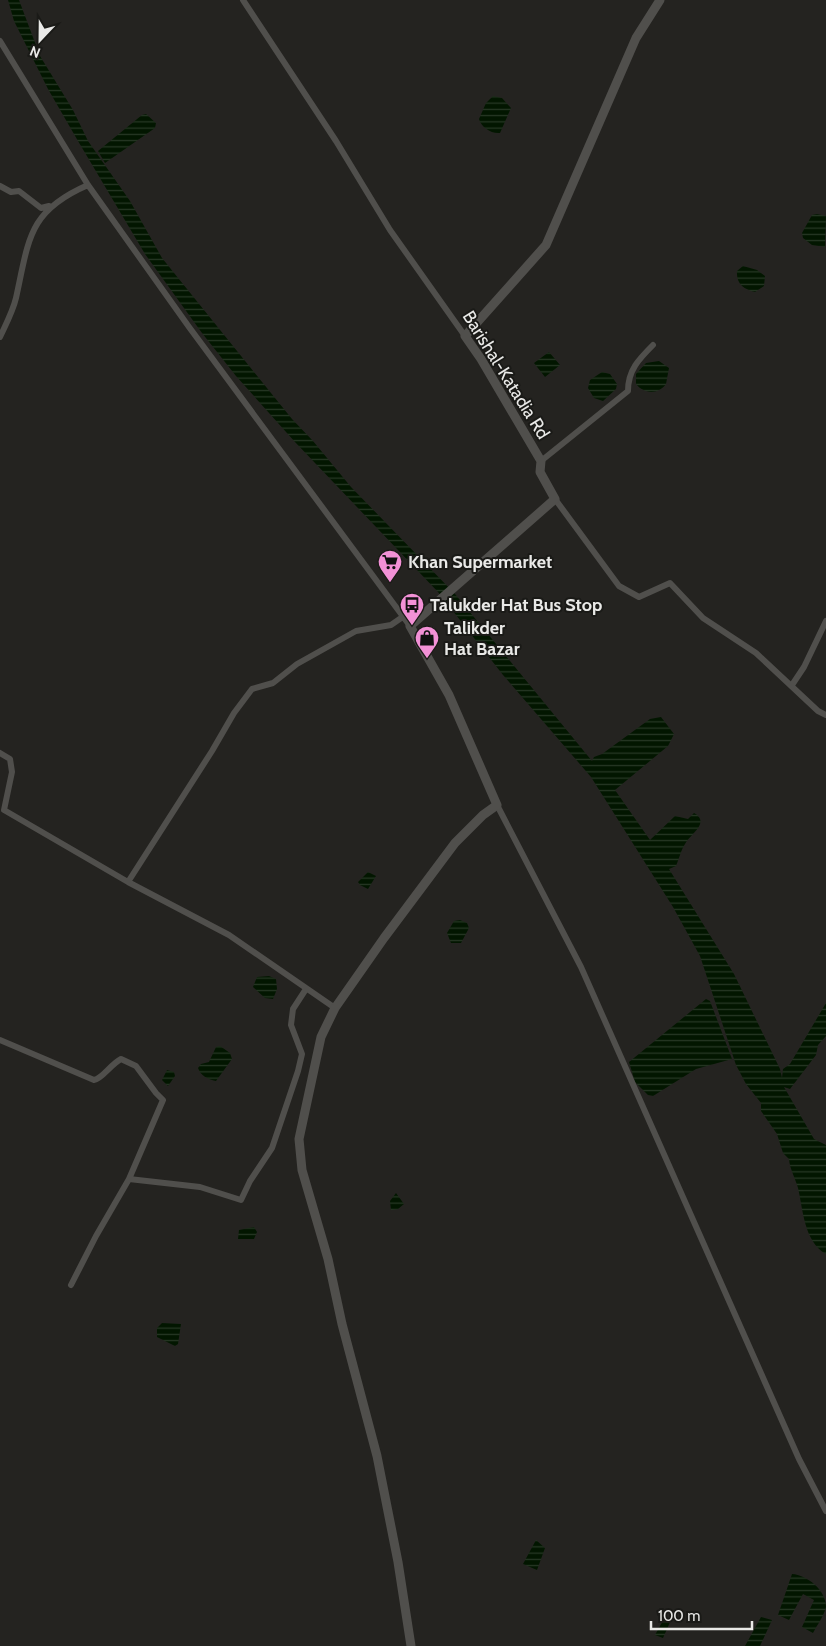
<svg xmlns="http://www.w3.org/2000/svg" width="826" height="1646" font-family="Cabin,sans-serif">
  <style>
    .water { fill: url(#water-rules) }
    .lines { fill: none; stroke-linecap: round; stroke-linejoin: round }
    .street { stroke: #504f4c; stroke-width: 6 }
    .secondary { stroke: #504f4c; stroke-width: 9 }
    .labels { text-anchor: middle; stroke-width: 4; stroke-linejoin: round; paint-order: stroke }
    .street-label { font-size: 18px; fill: #e9e9e7; stroke: #1a1a17 }
    .poi-label { font-size: 18px; font-weight: bold; fill: #e9e9e7; stroke: #1a1a17; text-anchor: start }
  </style>
  <defs>
    <pattern id="water-rules" width="6" height="5" patternUnits="userSpaceOnUse" patternTransform="scale(1.25)"><rect width="6" height="5" fill="#021600"/><path d="M0 2.5h6" fill="none" stroke="#273825"/></pattern>
  </defs>
  <rect width="100%" height="100%" fill="#242320"/>
  <path class="water" d="M 8,0 L 19,0 L 40,56 L 73,110 L 88,141 L 130,201 L 162,258 L 292,419 L 313,441 L 351,487 L 455,594 L 592,761 L 594,757 L 602,754 L 650,719 L 661,717 L 674,734 L 668,746 L 615,790 L 650,840 L 675,816 L 688,819 L 694,813 C 711,823 690,834 685,844 C 681,850 679,859 676,866 L 669,869 L 734,974 L 780,1069 L 782,1078 L 783,1069 L 790,1064 L 826,1003 L 826,1036 L 818,1045 L 816,1055 L 790,1089 L 784,1087 L 814,1139 L 826,1145 L 826,1254 C 804,1242 803,1209 798,1188 C 795,1177 790,1170 789,1159 L 783,1153 L 777,1134 L 761,1111 L 761,1103 L 746,1084 L 736,1065 L 700,956 L 673,907 L 591,777 L 503,675 L 438,592 L 295,442 L 236,376 L 202,333 L 145,254 L 78,141 L 48,89 L 14,21 Z
    M 493,96 L 502,98 L 511,108 L 500,133 C 491,134 481,127 479,119 L 486,103 Z
    M 146,114 L 156,123 L 155,128 L 105,163 L 98,151 L 142,115 Z
    M 817,214 L 826,216 L 825,247 L 812,245 L 803,238 L 802,233 L 812,215 Z
    M 743,266 L 757,270 L 765,276 L 764,286 L 755,292 C 744,289 736,284 737,271 Z
    M 549,352 L 560,365 L 545,377 L 534,363 Z
    M 659,361 L 669,368 L 666,384 C 658,395 644,394 636,384 L 636,374 L 646,363 Z
    M 602,372 L 610,374 L 617,384 L 616,389 L 603,401 L 594,398 L 588,388 L 590,380 Z
    M 368,872 L 376,876 L 368,889 L 360,885 L 358,882 Z
    M 460,920 L 467,923 L 469,928 L 461,943 L 451,943 L 447,933 L 454,921 Z
    M 269,976 L 276,979 L 277,989 L 273,999 L 265,998 L 253,987 L 257,977 Z
    M 706,999 L 710,1001 L 732,1059 L 696,1069 L 653,1096 L 648,1095 L 635,1082 L 629,1062 Z
    M 220,1046 L 230,1053 L 232,1059 L 216,1081 C 207,1079 201,1076 198,1068 L 201,1064 L 209,1062 L 216,1047 Z
    M 167,1070 L 174,1072 L 175,1076 L 168,1086 L 162,1080 Z
    M 396,1193 L 404,1204 L 398,1209 L 391,1210 L 390,1201 Z
    M 254,1227 L 257,1232 L 254,1239 L 238,1239 L 239,1230 Z
    M 162,1323 L 181,1324 L 178,1344 L 175,1346 L 157,1337 L 157,1328 Z
    M 536,1540 L 545,1548 L 537,1570 L 523,1564 Z
    M 792,1574 C 807,1575 826,1590 826,1607 C 824,1616 817,1625 813,1633 L 802,1627 L 814,1600 L 803,1594 L 789,1620 L 778,1615 Z
    M 665,1617 L 671,1620 L 663,1638 L 655,1635 Z
    M 761,1617 L 772,1620 L 760,1646 L 745,1646 Z"/>
  <g class="lines">
    <path class="street" d="M 243,0 L 336,141 L 390,230 L 465,336
      M 0,41 L 88,185 L 189,327 L 410,626
      M 0,186 L 11,192 L 19,191 L 41,208 L 49,206
      M 0,337 C 6,324 13,311 16,298 C 29,239 28,211 88,185
      M 541,461 L 628,391 C 628,370 639,359 653,345
      M 555,499 L 619,586 L 639,597 L 670,583 L 703,618 L 756,653 L 818,711 L 826,715
      M 792,685 L 804,667 L 826,621
      M 0,753 L 10,759 L 12,772 L 4,810 L 128,882 L 229,935 L 335,1008
      M 497,805 L 581,967 L 799,1459 L 826,1511
      M 128,882 L 212,751 L 234,713 L 252,689 L 273,683 L 297,664 L 356,631 L 391,625 L 404,616
      M 0,1040 L 94,1080 C 102,1079 111,1064 121,1059 L 136,1066 L 156,1093 L 163,1100 L 129,1179 L 96,1236 L 71,1285
      M 129,1179 L 200,1187 L 241,1200 L 250,1181 L 272,1148 L 298,1071 L 302,1054 L 291,1025 L 293,1009 L 306,989"/>
    <path class="secondary" d="M 411,1646 L 398,1562 L 377,1456 L 342,1324 L 328,1259 L 302,1170 L 299,1139 L 321,1037 L 335,1008 L 384,938 L 455,843 L 483,815 L 497,805 L 449,695 L 410,626 L 555,499 L 540,472 L 541,461 L 481,359 L 465,336 L 546,245 L 636,38 L 660,0"/>
  </g>
  <defs>
    <symbol id="supermarket-pin" viewBox="-11 -11 22 30"><path d="M0 17L-7.5 6A9.5 9.5 0 1 1 7.5 6Z" fill="#f291d6" stroke="#1a1a17"/><path d="M-6-5.5h2.5l.6 2H6L4.5 2H-2.5L-4.4-4H-6ZM-1.5 3.2a1.3 1.3 0 1 0 .1 0ZM3 3.2a1.3 1.3 0 1 0 .1 0Z" fill="#111"/></symbol>
    <symbol id="bus-pin" viewBox="-11 -11 22 30"><path d="M0 17L-7.5 6A9.5 9.5 0 1 1 7.5 6Z" fill="#f291d6" stroke="#1a1a17"/><path d="M-5-6H5V4H4V6H2V4H-2V6H-4V4H-5ZM-3.5-4V0h7V-4ZM-3.5 1.2v1.5H-2V1.2ZM2 1.2v1.5H3.5V1.2Z" fill="#111"/></symbol>
    <symbol id="shop-pin" viewBox="-11 -11 22 30"><path d="M0 17L-7.5 6A9.5 9.5 0 1 1 7.5 6Z" fill="#f291d6" stroke="#1a1a17"/><path d="M-5-2.5h2.3a2.7 3.5 0 0 1 5.4 0H5L5.5 6h-11ZM-1.5-2.5h3a1.5 2.3 0 0 0-3 0Z" fill="#111"/></symbol>
  </defs>
  <g fill-rule="evenodd">
    <use href="#supermarket-pin" x="376" y="548" width="28" height="38"/>
    <use href="#bus-pin" x="398" y="591" width="28" height="38"/>
    <use href="#shop-pin" x="413" y="624" width="28" height="38"/>
  </g>
  <g class="labels">
    <g class="street-label">
      <text transform="translate(506 375) rotate(58)" y="6">Barishal-Katadia Rd</text>
    </g>
    <g class="poi-label">
      <text x="408" y="568">Khan Supermarket</text>
      <text x="430" y="611">Talukder Hat Bus Stop</text>
      <text x="444" y="634">Talikder<tspan x="444" dy="21">Hat Bazar</tspan></text>
    </g>
  </g>
  <g transform="translate(40 40) rotate(202)" stroke="#1a1a17" stroke-width="4" paint-order="stroke">
  <path d="M0-4L9 19L0 12L-9 19Z" fill="#e9e9e7"/>
  <text y="-8" font-size="14" font-weight="bold" text-anchor="middle" fill="#e9e9e7">N</text>
  </g>
  <path d="M651 1621v8h101v-8" fill="none" stroke="#e9e9e7" stroke-width="2.5"/>
  <text x="658" y="1621" font-size="15" fill="#e9e9e7" stroke="#1a1a17" stroke-width="4" paint-order="stroke">100 m</text>
</svg>
